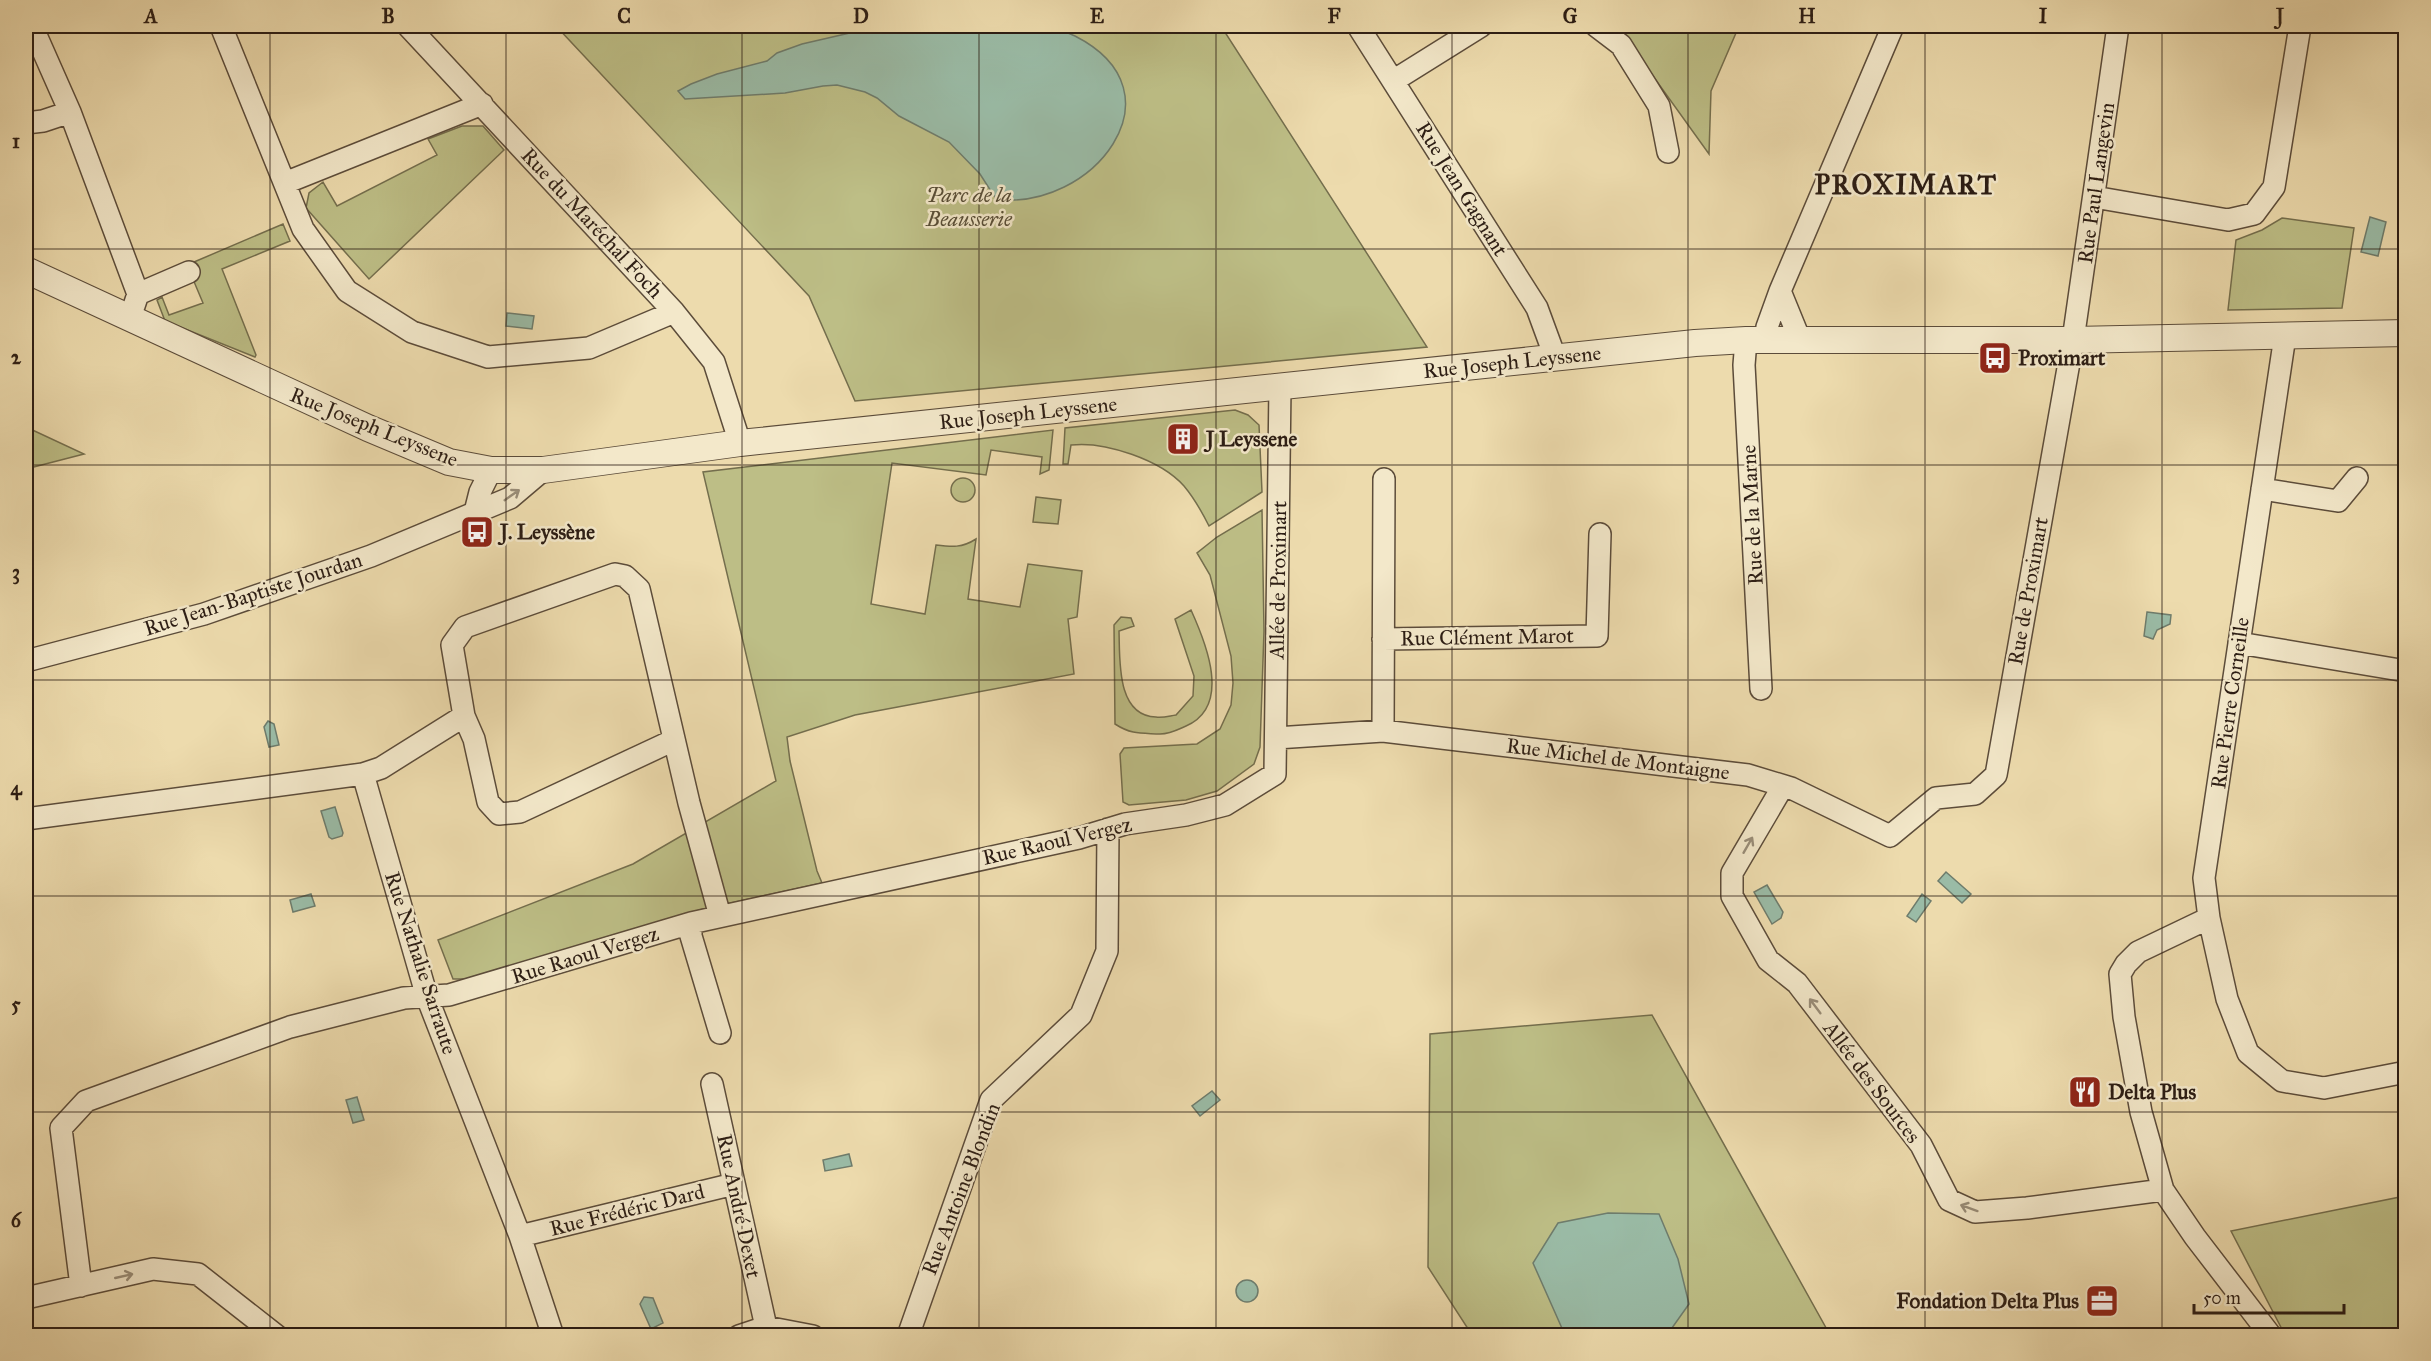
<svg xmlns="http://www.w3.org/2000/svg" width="2431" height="1361" font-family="'IM FELL Great Primer',serif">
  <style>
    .green { fill: #bdbe86; stroke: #746e4d; stroke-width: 1.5 }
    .water { fill: #9abba6; stroke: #6e7c6c; stroke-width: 1.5 }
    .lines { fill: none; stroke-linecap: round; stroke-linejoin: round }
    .minor-casing { stroke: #5c4c3a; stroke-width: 24 }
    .tertiary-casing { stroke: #5c4c3a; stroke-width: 28 }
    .minor { stroke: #f3e8ca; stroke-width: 21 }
    .tertiary { stroke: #f3e8ca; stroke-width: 26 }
    .oneway { stroke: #998d78 }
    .grid { fill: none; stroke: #2c1d14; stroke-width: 1.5; stroke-opacity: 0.55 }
    .labels { text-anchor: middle; stroke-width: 5; stroke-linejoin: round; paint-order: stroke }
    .street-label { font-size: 21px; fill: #2c1d14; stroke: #f3e8ca }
    .park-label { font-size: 21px; font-style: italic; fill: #584d36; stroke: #f3e8ca }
    .poi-label { font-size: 21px; font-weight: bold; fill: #2c1d14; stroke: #f3e8ca; text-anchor: start }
    .district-label { font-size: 27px; font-weight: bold; letter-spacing: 1.5px; fill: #2c1d14; stroke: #f3e8ca }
    .neatline { fill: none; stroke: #2c1d14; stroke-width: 2 }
    .grid-label { font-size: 20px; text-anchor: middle; font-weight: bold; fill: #2c1d14 }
  </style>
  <rect width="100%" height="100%" fill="#eddbad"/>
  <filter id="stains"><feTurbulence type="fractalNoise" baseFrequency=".00333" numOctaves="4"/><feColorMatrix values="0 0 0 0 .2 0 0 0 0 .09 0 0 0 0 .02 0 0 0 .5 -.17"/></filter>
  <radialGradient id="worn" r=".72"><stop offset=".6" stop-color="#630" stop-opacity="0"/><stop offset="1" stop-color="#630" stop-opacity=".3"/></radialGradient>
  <path class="green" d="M 556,26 L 1221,26 L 1427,347 L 855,401 L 809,296 Z
    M 1617,26 L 1739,26 L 1711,91 L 1709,154 Z
    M 462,126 L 483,126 L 504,150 L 369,279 L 306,208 L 309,193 L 323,182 L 337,206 L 437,155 L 428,139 Z
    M 2282,218 L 2354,228 L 2342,308 L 2228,310 L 2236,240 L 2262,230 Z
    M 283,224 L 290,241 L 222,269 L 256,355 L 255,357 L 165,321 L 157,300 L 162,297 L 169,315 L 203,303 L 187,265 Z
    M 1235,410 L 1248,415 L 1259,425 L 1262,492 L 1209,526 C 1202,512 1194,498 1184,486 C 1161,460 1105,441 1071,445 L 1068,464 L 1063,464 L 1065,428 Z
    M 26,427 L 84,454 L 26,469 Z
    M 1053,430 L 1049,470 L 1040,474 L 1042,457 L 991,450 L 986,475 L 892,463 L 871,604 L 925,614 L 936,545 C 952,547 962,548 976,539 L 968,599 L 1020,607 L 1028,564 L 1082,571 L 1077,617 L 1068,619 L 1074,674 L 855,715 L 787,737 L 790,761 L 817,871 L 822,883 L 703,909 L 466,979 L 453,979 L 438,940 L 633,864 L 776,781 L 703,472 Z
    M951 490a12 12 0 1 1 24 0a12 12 0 1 1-24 0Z
    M 1036,497 L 1061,500 L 1058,524 L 1033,522 Z
    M 1262,510 L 1264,631 L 1260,747 L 1254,764 L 1217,791 L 1186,800 L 1129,805 L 1123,802 L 1120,754 L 1124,748 L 1197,744 L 1220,729 L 1231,705 L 1233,683 L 1231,656 L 1210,575 L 1197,553 L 1217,537 Z
    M 1191,610 C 1206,643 1232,706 1186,726 C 1177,730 1170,734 1160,734 C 1141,733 1132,735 1115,724 L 1114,625 L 1121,617 L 1131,618 L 1134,626 L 1119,631 C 1120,659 1116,716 1156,717 C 1163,718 1169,716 1176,715 L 1193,696 L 1194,676 L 1175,619 Z
    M 1652,1015 L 1830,1335 L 1472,1335 L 1428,1267 L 1430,1034 Z
    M 2405,1196 L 2405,1335 L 2285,1335 L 2231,1231 Z"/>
  <path class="water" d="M 867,26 C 908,25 949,26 990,26 C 1008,26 1028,23 1045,26 C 1054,27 1066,32 1075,36 C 1187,93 1091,212 996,199 L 980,174 L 949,142 L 899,116 L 877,98 L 865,92 L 837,85 L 823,86 L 785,93 L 685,99 L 678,91 L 691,84 L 717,74 L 767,61 L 777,53 L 802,44 L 854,32 Z
    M 2370,217 L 2386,222 L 2378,256 L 2361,252 Z
    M 507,313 L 534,316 L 532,329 L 506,326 Z
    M 2147,612 L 2171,615 L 2170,624 L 2157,630 L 2153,639 L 2144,636 Z
    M 268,721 L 274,724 L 279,745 L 269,747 L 264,727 Z
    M 335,807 L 343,833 L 342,836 L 332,839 L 329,837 L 321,811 Z
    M 1946,872 L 1971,894 L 1962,903 L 1938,881 Z
    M 1767,885 L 1783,912 L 1781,918 L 1772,924 L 1754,892 Z
    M 311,894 L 315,906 L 293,912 L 290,900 Z
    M 1922,894 L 1931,901 L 1916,922 L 1907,916 Z
    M 1212,1091 L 1220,1100 L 1200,1116 L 1192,1106 Z
    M 357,1097 L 364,1120 L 353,1123 L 346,1100 Z
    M 849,1154 L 852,1166 L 825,1171 L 823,1160 Z
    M 1608,1213 L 1659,1214 L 1678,1259 L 1689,1304 L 1667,1335 L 1565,1335 L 1533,1263 L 1558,1223 Z
    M1236 1291a11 11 0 1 1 22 0a11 11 0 1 1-22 0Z
    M 644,1297 L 653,1298 L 663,1323 L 651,1329 L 640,1304 Z"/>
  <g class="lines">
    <defs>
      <path id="minor" d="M 32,26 L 70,112 L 138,294
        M 221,26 L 303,229 L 347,291 L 412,332 L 488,357 L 589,348 L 674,312
        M 408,26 L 674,312 L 714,362 L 740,443
        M 1358,26 L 1537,308 L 1555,357
        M 1596,26 L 1621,45 L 1659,106 L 1668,152
        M 1393,81 L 1481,26
        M 26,123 L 43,121 L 70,112
        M 285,183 L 482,104
        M 2094,197 L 2228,220 L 2254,214 L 2274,187 L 2300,26
        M 1780,291 L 1893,26
        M 134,306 L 138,294 L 189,272
        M 2285,336 L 2204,878 L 2209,918 L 2227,999 L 2248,1053 L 2282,1081 L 2324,1088 L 2406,1072
        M 1746,340 L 1744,365 L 1761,689
        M 1765,341 L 1767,327 L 1780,291 L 1800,340
        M 2262,489 L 2338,501 L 2357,478
        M 475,512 L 480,492 L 491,470
        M 1383,639 L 1597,636 L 1600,534
        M 2239,643 L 2406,671
        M 26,661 L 204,614 L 371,556 L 510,498 L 543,470
        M 464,716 L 474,739 L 488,802 L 499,814 L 520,812 L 674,740
        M 1383,731 L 1384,479
        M 1276,738 L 1383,731 L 1748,775 L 1791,788 L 1890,836 L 1936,798 L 1975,794 L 1996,775 L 2073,340 L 2118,26
        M 363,774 L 381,768 L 464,716 L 452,645 L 465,627 L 615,574 L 625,576 L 639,589 L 689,803 L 720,916
        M 1783,786 L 1732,873 L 1732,896 L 1768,960 L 1797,983 L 1921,1145 L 1949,1200 L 1975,1212 L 2027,1208 L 2163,1190
        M 26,819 L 363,774 L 427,997 L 520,1236 L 553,1336
        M 2209,918 L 2138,952 L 2126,964 L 2120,974 L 2124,1017 L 2141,1112 L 2163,1190 L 2195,1237 L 2271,1336
        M 691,923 L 691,936 L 720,1033
        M 712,1084 L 766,1327
        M 520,1236 L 734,1184
        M 81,1286 L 61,1128 L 86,1101 L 290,1027 L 404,998 L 449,995 L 691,923 L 1079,838 L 1125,824 L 1186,815 L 1225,805 L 1275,774 L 1280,386
        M 26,1298 L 153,1269 L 198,1274 L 277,1336
        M 739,1336 L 766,1327 L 813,1336
        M 908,1336 L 991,1100 L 1081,1015 L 1107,951 L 1108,829"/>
      <path id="tertiary" d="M 26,270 L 368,428 L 449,462 L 491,470 L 543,470 L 740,443 L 1695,343 L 1746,340 L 2073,340 L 2406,333"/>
    </defs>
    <use href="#minor" class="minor-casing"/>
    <use href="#tertiary" class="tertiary-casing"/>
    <use href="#minor" class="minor"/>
    <use href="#tertiary" class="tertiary"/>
  </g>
  <defs><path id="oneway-shaft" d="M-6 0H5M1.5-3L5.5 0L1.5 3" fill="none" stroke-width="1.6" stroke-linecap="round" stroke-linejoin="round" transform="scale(1.5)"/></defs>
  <g class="oneway">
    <use href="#oneway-shaft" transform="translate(512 495) rotate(-35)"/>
    <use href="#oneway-shaft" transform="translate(1748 845) rotate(-60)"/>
    <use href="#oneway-shaft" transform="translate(1815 1006) rotate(-127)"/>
    <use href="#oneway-shaft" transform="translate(1969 1208) rotate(-160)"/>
    <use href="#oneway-shaft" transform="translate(124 1276) rotate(-13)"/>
  </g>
  <path class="grid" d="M 270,26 L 270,1336M 506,26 L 506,1336M 742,26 L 742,1336M 979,26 L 979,1336M 1216,26 L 1216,1336M 1452,26 L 1452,1336M 1688,26 L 1688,1336M 1925,26 L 1925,1336M 2162,26 L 2162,1336M 26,249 L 2406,249M 26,465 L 2406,465M 26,680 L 2406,680M 26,896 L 2406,896M 26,1112 L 2406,1112"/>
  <defs>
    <symbol id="bus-square" viewBox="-11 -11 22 22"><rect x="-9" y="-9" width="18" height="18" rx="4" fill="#8f2418" stroke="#f3e8ca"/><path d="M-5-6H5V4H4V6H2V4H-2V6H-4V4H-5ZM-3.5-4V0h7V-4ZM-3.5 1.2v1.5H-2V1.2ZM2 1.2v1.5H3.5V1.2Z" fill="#fff"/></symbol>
    <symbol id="building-square" viewBox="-11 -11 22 22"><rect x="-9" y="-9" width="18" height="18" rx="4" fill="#8f2418" stroke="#f3e8ca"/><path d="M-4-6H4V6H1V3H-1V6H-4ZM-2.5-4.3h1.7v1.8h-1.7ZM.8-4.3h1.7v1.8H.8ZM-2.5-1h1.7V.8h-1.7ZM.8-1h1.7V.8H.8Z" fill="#fff"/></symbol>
    <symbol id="restaurant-square" viewBox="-11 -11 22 22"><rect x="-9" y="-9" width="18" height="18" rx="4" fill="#8f2418" stroke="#f3e8ca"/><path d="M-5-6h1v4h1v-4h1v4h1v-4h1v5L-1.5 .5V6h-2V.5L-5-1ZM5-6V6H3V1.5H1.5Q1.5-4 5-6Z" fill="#fff"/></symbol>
    <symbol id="office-square" viewBox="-11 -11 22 22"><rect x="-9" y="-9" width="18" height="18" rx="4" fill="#8f2418" stroke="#f3e8ca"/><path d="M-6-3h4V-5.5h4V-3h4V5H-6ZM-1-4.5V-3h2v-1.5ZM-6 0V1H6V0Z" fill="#fff"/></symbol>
  </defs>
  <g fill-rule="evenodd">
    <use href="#bus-square" x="1976" y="339" width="38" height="38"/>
    <use href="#building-square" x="1164" y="420" width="38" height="38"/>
    <use href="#bus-square" x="458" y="513" width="38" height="38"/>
    <use href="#restaurant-square" x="2066" y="1073" width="38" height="38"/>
    <use href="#office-square" x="2083" y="1282" width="38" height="38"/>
  </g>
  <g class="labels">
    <g class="street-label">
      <text transform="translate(2096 183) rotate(-82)" y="7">Rue Paul Langevin</text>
      <text transform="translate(1462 189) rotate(58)" y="7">Rue Jean Gagnant</text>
      <text transform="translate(592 223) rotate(47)" y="7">Rue du Maréchal Foch</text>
      <text transform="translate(1512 362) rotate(-6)" y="7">Rue Joseph Leyssene</text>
      <text transform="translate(1028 413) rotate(-6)" y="7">Rue Joseph Leyssene</text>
      <text transform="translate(374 427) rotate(22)" y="7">Rue Joseph Leyssene</text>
      <text transform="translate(1752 515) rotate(-93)" y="7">Rue de la Marne</text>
      <text transform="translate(1278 580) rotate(-89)" y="7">Allée de Proximart</text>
      <text transform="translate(2028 591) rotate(-80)" y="7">Rue de Proximart</text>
      <text transform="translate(253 594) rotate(-18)" y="7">Rue Jean-Baptiste Jourdan</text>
      <text transform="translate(1487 637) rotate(-1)" y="7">Rue Clément Marot</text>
      <text transform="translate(2230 703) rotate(-82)" y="7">Rue Pierre Corneille</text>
      <text transform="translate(1618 759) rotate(7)" y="7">Rue Michel de Montaigne</text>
      <text transform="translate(1057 841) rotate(-13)" y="7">Rue Raoul Vergez</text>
      <text transform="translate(585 955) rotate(-17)" y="7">Rue Raoul Vergez</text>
      <text transform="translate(421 963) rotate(72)" y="7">Rue Nathalie Sarraute</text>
      <text transform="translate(1872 1082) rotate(53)" y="7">Allée des Sources</text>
      <text transform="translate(961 1189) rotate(-69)" y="7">Rue Antoine Blondin</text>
      <text transform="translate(739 1206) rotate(78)" y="7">Rue André Dexet</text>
      <text transform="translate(627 1210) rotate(-14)" y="7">Rue Frédéric Dard</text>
    </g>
    <g class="park-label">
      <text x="969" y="202">Parc de la<tspan x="969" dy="24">Beausserie</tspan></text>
    </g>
    <g class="poi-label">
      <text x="2018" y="365">Proximart</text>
      <text x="1206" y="446">J Leyssene</text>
      <text x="500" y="539">J. Leyssène</text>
      <text x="2108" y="1099">Delta Plus</text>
      <text x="2079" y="1308" text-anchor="end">Fondation Delta Plus</text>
    </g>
    <g class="district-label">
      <text x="1906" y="194">PROXIMART</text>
    </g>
  </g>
  <rect width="2431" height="1361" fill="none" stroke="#eddbad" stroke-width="66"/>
  <path d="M2194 1304v9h150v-9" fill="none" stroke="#2c1d14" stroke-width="3"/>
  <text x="2203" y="1304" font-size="18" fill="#2c1d14" stroke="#f3e8ca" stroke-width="4.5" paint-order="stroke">50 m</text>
  <rect x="33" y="33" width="2365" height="1295" class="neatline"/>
  <g class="grid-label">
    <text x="151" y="23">A</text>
    <text x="388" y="23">B</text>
    <text x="624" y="23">C</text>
    <text x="861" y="23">D</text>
    <text x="1097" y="23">E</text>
    <text x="1334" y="23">F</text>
    <text x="1570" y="23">G</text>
    <text x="1807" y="23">H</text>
    <text x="2043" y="23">I</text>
    <text x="2280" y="23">J</text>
    <text x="16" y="148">1</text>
    <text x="16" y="364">2</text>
    <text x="16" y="579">3</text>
    <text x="16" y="795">4</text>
    <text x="16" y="1011">5</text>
    <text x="16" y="1227">6</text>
  </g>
  <rect width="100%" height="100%" filter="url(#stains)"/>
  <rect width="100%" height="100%" fill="url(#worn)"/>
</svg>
